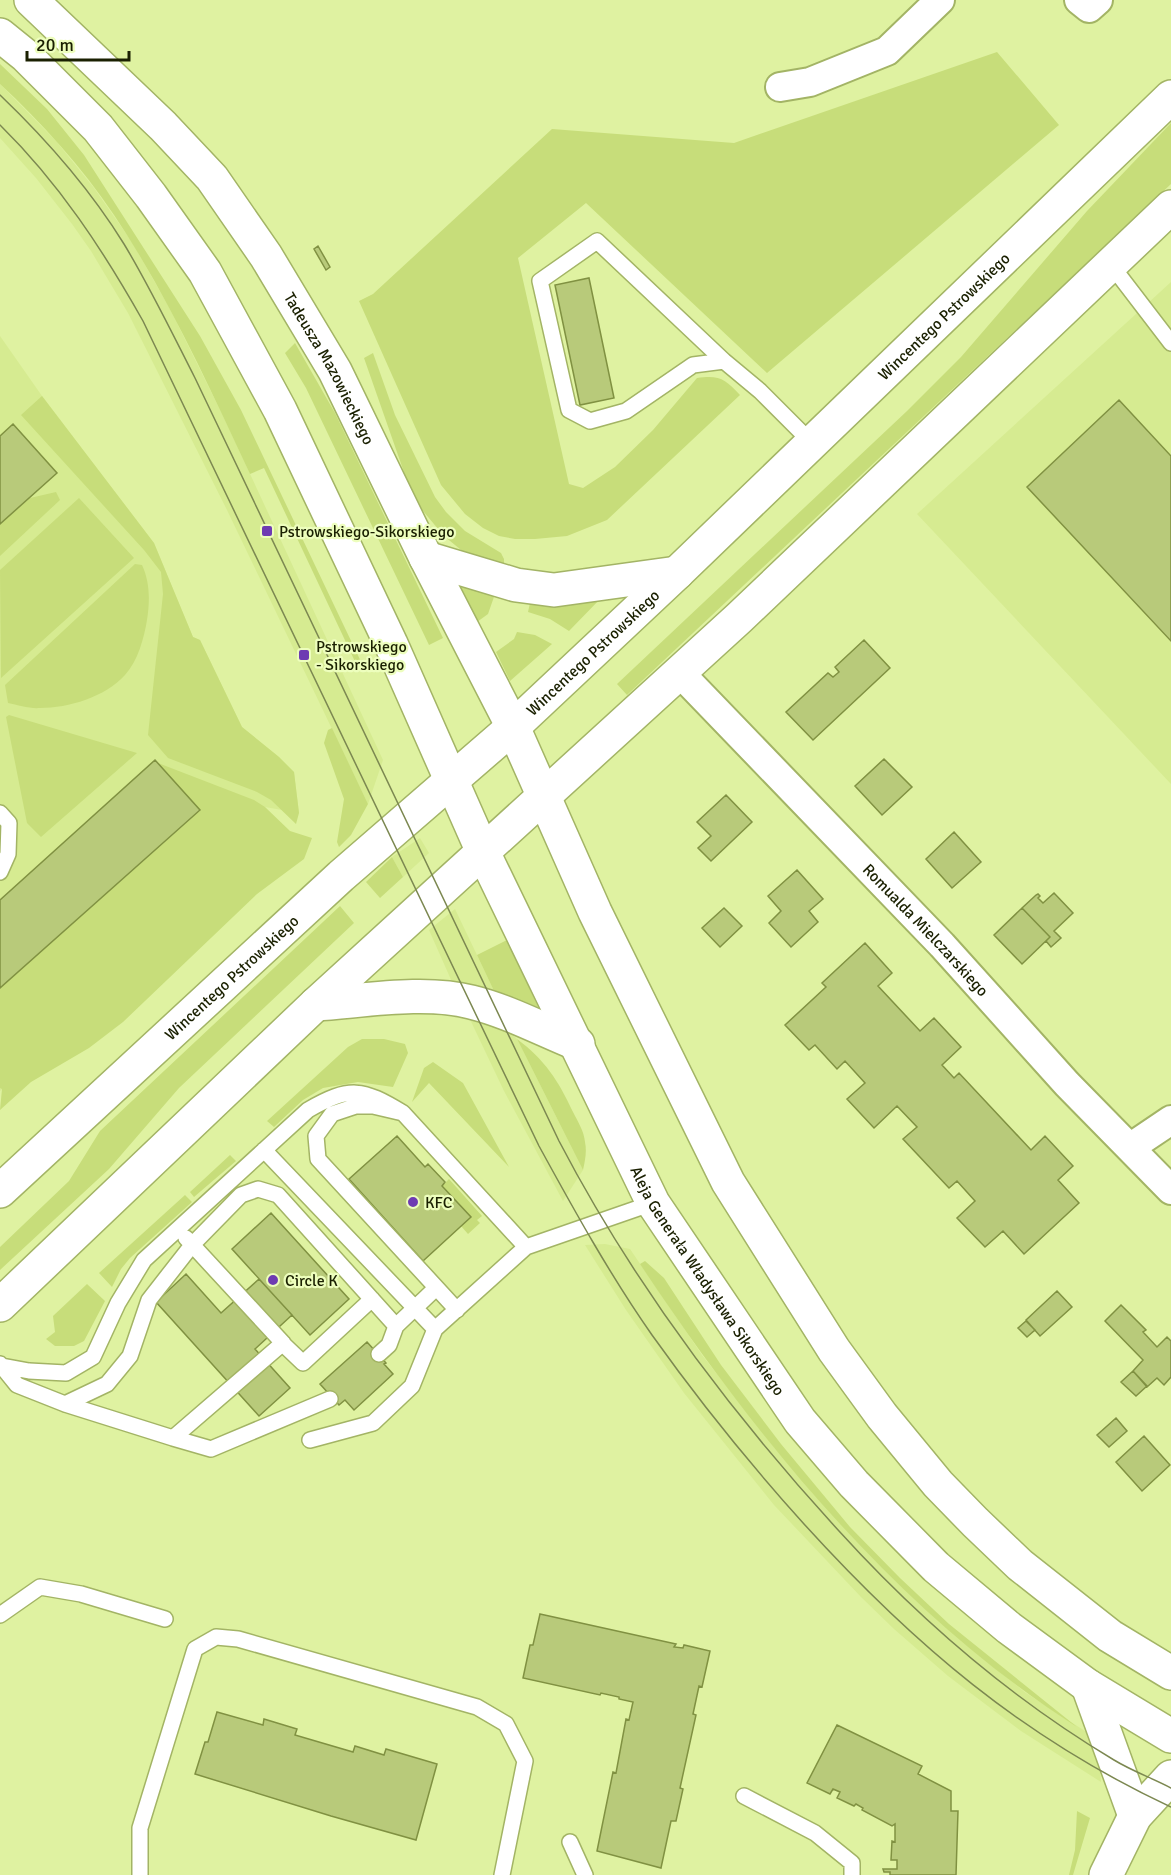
<svg xmlns="http://www.w3.org/2000/svg" width="1171" height="1875" font-family="Signika,sans-serif">
  <style>
    .built { fill: #d6eb91 }
    .green { fill: #c7dd7a }
    .building { fill: #b8ca7a; stroke: #809142; stroke-width: 1.5 }
    .lines { fill: none; stroke-linecap: round; stroke-linejoin: round }
    .lane-casing { stroke: #a3b465; stroke-width: 18 }
    .street-casing { stroke: #a3b465; stroke-width: 32 }
    .secondary-casing { stroke: #a3b465; stroke-width: 36 }
    .lane { stroke: #fff; stroke-width: 15 }
    .street { stroke: #fff; stroke-width: 28 }
    .secondary { stroke: #fff; stroke-width: 33 }
    .tram { stroke: #7c8851; stroke-width: 1.5 }
    .poi-dot { fill: #6e3bb2; stroke: #edfebd; stroke-width: 2 }
    .labels { text-anchor: middle; stroke-width: 4.5; stroke-linejoin: round; paint-order: stroke }
    .street-label { font-size: 16px; fill: #1a2001; stroke: #edfebd }
    .poi-label { font-size: 16px; fill: #1a2001; stroke: #edfebd; text-anchor: start }
  </style>
  <rect width="100%" height="100%" fill="#dff2a1"/>
  <path class="built" d="M 0,84 L 56,141 L 94,188 L 132,242 L 170,309 L 224,418 L 383,760 L 368,804 L 226,508 L 128,313 L 91,251 L 72,224 L 36,178 L 0,138 Z
    M 1171,282 L 1171,784 L 917,514 Z
    M 0,336 L 42,396 L 154,543 L 193,637 L 200,640 L 242,727 L 279,757 L 294,772 L 299,813 L 265,807 L 234,877 L 0,1091 Z
    M 420,838 L 429,853 L 403,877 L 392,857 Z
    M 455,909 L 477,955 L 494,991 L 481,987 L 452,982 L 429,930 Z
    M 466,1011 L 508,1031 L 517,1039 L 583,1170 L 563,1201 L 504,1091 Z
    M 605,1244 L 630,1249 L 702,1355 L 779,1453 L 853,1536 L 902,1586 L 971,1649 L 1026,1693 L 1088,1733 L 1100,1766 L 1101,1782 L 1021,1731 L 948,1676 L 894,1629 L 861,1597 L 774,1505 L 684,1393 L 626,1310 L 585,1245 Z"/>
  <path class="green" d="M 997,52 L 1059,125 L 767,373 L 586,203 L 518,258 L 569,484 L 583,488 L 615,467 L 653,430 L 697,378 C 720,375 725,379 740,395 L 607,520 L 567,536 L 535,539 L 515,539 L 499,536 L 483,528 L 465,514 L 441,485 L 359,301 L 373,294 L 552,129 L 734,143 Z
    M 0,64 L 47,109 L 84,155 L 200,336 L 241,410 L 364,668 L 359,670 L 264,468 L 250,474 C 209,386 168,296 114,215 C 82,167 42,123 0,84 Z
    M 1171,123 L 1171,184 L 627,695 L 617,684 L 907,411 L 961,357 L 1087,211 Z
    M 295,343 L 335,413 L 443,638 L 429,645 L 306,388 L 285,353 Z
    M 373,353 L 395,415 L 435,497 L 446,512 L 465,531 L 501,553 L 504,559 L 504,566 L 466,554 L 444,536 L 418,505 L 405,475 L 364,358 Z
    M 42,396 L 154,543 L 193,637 L 200,640 L 242,727 L 279,757 L 294,772 L 299,813 L 296,824 L 271,800 L 257,792 L 168,758 L 148,735 L 163,594 L 161,572 L 144,550 L 21,415 Z
    M 56,492 L 60,500 L 0,556 L 0,524 L 30,498 Z
    M 79,498 L 134,558 L 1,678 L 0,570 Z
    M 135,564 L 142,565 C 150,582 150,601 147,620 C 144,638 138,661 125,675 C 105,697 69,708 40,708 C 30,709 18,705 8,703 L 5,685 Z
    M 459,584 L 495,594 L 488,614 L 477,622 Z
    M 602,597 L 569,631 L 550,619 L 528,612 L 530,603 Z
    M 517,632 L 535,635 L 552,644 L 510,681 L 496,652 L 514,639 Z
    M 9,715 L 137,753 L 41,837 L 27,823 L 6,717 Z
    M 332,728 L 368,804 L 351,835 L 339,847 L 337,842 L 344,799 L 324,743 L 328,730 Z
    M 158,763 L 254,800 L 265,807 L 290,831 L 312,838 L 304,859 L 257,894 L 123,1022 L 89,1048 L 31,1082 L 0,1110 L 2,1089 L 0,1088 L 0,988 L 200,811 Z
    M 392,857 L 403,877 L 380,898 L 366,882 Z
    M 340,906 L 354,923 L 179,1088 L 109,1169 L 0,1270 L 0,1247 L 69,1181 L 100,1131 Z
    M 507,940 L 546,1024 L 511,999 L 494,991 L 477,955 Z
    M 362,1039 L 384,1039 L 405,1044 L 408,1053 L 393,1087 L 358,1082 L 323,1088 L 303,1100 L 274,1127 L 267,1121 L 348,1047 Z
    M 517,1039 C 545,1060 558,1080 573,1112 C 578,1122 584,1131 585,1142 C 587,1152 585,1161 583,1170 Z
    M 433,1062 L 463,1083 L 509,1167 L 429,1083 L 412,1102 L 424,1068 Z
    M 230,1155 L 236,1161 L 194,1197 L 190,1192 Z
    M 449,1179 L 482,1216 L 477,1220 L 480,1223 L 468,1234 L 461,1226 L 470,1217 L 442,1186 Z
    M 185,1195 L 192,1202 L 130,1258 L 121,1269 L 112,1287 L 99,1273 Z
    M 645,1261 L 664,1278 L 721,1365 L 781,1444 L 850,1527 L 900,1578 L 949,1624 L 1077,1727 C 898,1613 756,1439 640,1264 Z
    M 87,1284 L 105,1301 L 84,1341 L 74,1346 L 55,1346 L 46,1339 L 55,1332 L 53,1316 Z
    M 1077,1811 L 1090,1818 L 1073,1875 L 1069,1875 L 1075,1850 Z"/>
  <path class="building" d="M 318,246 L 330,267 L 326,270 L 314,249 Z
    M 589,278 L 614,398 L 580,405 L 555,285 Z
    M 1119,400 L 1171,456 L 1171,641 L 1027,487 Z
    M 13,424 L 57,473 L 0,524 L 0,436 Z
    M 864,640 L 890,668 L 813,740 L 786,712 L 828,673 L 833,677 L 839,672 L 835,667 Z
    M 884,759 L 912,787 L 882,815 L 855,786 Z
    M 155,760 L 200,810 L 0,988 L 0,900 Z
    M 726,795 L 752,822 L 711,861 L 698,848 L 711,836 L 697,822 Z
    M 954,832 L 981,862 L 952,888 L 926,859 Z
    M 797,870 L 823,899 L 809,911 L 818,922 L 791,947 L 769,923 L 781,911 L 768,896 Z
    M 1054,893 L 1073,913 L 1054,931 L 1061,938 L 1051,947 L 1046,941 L 1050,937 L 1022,908 L 1036,895 L 1038,894 L 1040,896 L 1038,898 L 1043,903 Z
    M 724,908 L 742,926 L 720,947 L 702,928 Z
    M 1022,908 L 1050,937 L 1022,964 L 994,935 Z
    M 865,943 L 892,973 L 878,986 L 920,1031 L 934,1018 L 961,1047 L 942,1065 L 954,1078 L 959,1073 L 1031,1150 L 1045,1136 L 1073,1166 L 1058,1180 L 1079,1203 L 1024,1254 L 1003,1231 L 985,1247 L 957,1218 L 975,1201 L 957,1181 L 949,1188 L 903,1139 L 917,1127 L 897,1106 L 874,1128 L 847,1099 L 865,1083 L 845,1061 L 837,1069 L 815,1045 L 809,1050 L 785,1025 L 826,987 L 822,983 Z
    M 397,1136 L 425,1167 L 428,1164 L 445,1182 L 442,1186 L 471,1217 L 423,1261 L 349,1179 Z
    M 271,1213 L 349,1299 L 310,1335 L 232,1249 Z
    M 186,1274 L 221,1313 L 259,1279 L 292,1315 L 255,1349 L 290,1388 L 259,1416 L 156,1302 Z
    M 1057,1291 L 1072,1307 L 1040,1336 L 1026,1320 Z
    M 1121,1305 L 1146,1330 L 1143,1332 L 1157,1347 L 1167,1337 L 1171,1341 L 1171,1377 L 1164,1385 L 1157,1378 L 1147,1387 L 1133,1371 L 1143,1360 L 1105,1321 Z
    M 1026,1321 L 1035,1330 L 1027,1337 L 1018,1328 Z
    M 367,1342 L 386,1363 L 384,1364 L 393,1374 L 354,1410 L 345,1400 L 339,1405 L 320,1384 Z
    M 1133,1371 L 1147,1386 L 1136,1396 L 1121,1382 Z
    M 1116,1418 L 1127,1431 L 1109,1447 L 1097,1435 Z
    M 1144,1436 L 1170,1465 L 1142,1491 L 1116,1462 Z
    M 540,1614 L 676,1644 L 674,1647 L 683,1648 L 684,1645 L 710,1651 L 702,1687 L 699,1686 L 693,1714 L 696,1715 L 680,1788 L 683,1789 L 676,1821 L 671,1821 L 661,1868 L 597,1851 L 613,1772 L 616,1773 L 626,1719 L 629,1720 L 633,1702 L 619,1699 L 619,1697 L 601,1693 L 600,1695 L 523,1678 L 530,1645 L 533,1645 Z
    M 217,1712 L 263,1725 L 264,1719 L 297,1729 L 295,1735 L 353,1752 L 355,1746 L 384,1755 L 386,1749 L 437,1764 L 416,1840 L 331,1816 L 195,1774 L 205,1742 L 208,1742 Z
    M 837,1725 L 922,1766 L 918,1774 L 951,1791 L 951,1811 L 958,1811 L 956,1875 L 890,1875 L 890,1872 L 884,1872 L 883,1869 L 897,1869 L 897,1860 L 891,1860 L 892,1841 L 895,1842 L 895,1824 L 892,1826 L 862,1810 L 863,1808 L 856,1804 L 854,1806 L 837,1798 L 840,1792 L 833,1789 L 830,1794 L 807,1783 Z"/>
  <g class="lines">
    <defs>
      <path id="lane" d="M 1112,266 L 1171,343
        M 724,361 L 693,365 L 626,411 L 590,421 L 569,410 L 540,281 L 597,241 L 724,361 L 760,391 L 812,443
        M 0,813 L 9,823 L 8,854 L 0,872
        M 264,1150 L 435,1329
        M 457,1310 L 318,1159 L 316,1136 L 332,1114 L 356,1106 L 373,1106 L 403,1113 L 526,1247
        M 396,1326 L 436,1288
        M 281,1342 L 303,1363 L 372,1299
        M 0,1364 L 17,1385 L 65,1404 L 173,1438 L 283,1343 L 186,1238
        M 2,1366 L 29,1371 L 66,1373 L 93,1357 L 118,1303 L 144,1260 L 308,1110 C 350,1086 362,1088 403,1113
        M 65,1404 L 107,1384 L 130,1356 L 149,1300 L 192,1245 L 241,1195 L 258,1189 L 278,1195 L 396,1326 L 389,1345 L 379,1354
        M 173,1438 L 211,1449 L 330,1399
        M 310,1440 L 373,1423 L 412,1386 L 435,1329 L 526,1247 L 653,1203
        M 0,1615 L 40,1587 L 81,1594 L 165,1619
        M 744,1796 L 815,1833 L 852,1863 L 852,1875
        M 570,1842 L 585,1875
        M 140,1875 L 140,1828 L 195,1649 L 216,1637 L 238,1639 L 477,1707 L 506,1724 L 525,1761 L 502,1875"/>
      <g id="street">
        <path d="M 1079,0 L 1089,8 L 1098,0"/>
        <path d="M 780,87 L 810,82 L 887,51 L 940,0"/>
        <path id="s1" d="M 679,672 L 942,945 L 1067,1084 L 1171,1190"/>
        <path d="M 1131,1147 L 1171,1120"/>
      </g>
      <g id="secondary">
        <path id="s2" d="M 31,0 L 163,126 L 212,178 L 266,256 L 335,371 L 426,558 L 513,727 L 595,912 L 728,1182 L 834,1350 L 882,1416 L 938,1484 L 975,1522 L 1020,1565 L 1110,1636 L 1171,1673"/>
        <path id="s3" d="M 0,35 L 26,56 L 98,128 L 151,196 L 205,272 L 280,410 L 391,644 L 483,852 L 653,1203 L 800,1421 L 854,1484 L 936,1567 L 1009,1628 L 1088,1686 L 1171,1736"/>
        <path d="M 426,558 L 516,585 L 554,590 L 677,573"/>
        <path d="M 316,1004 C 363,1001 425,990 471,1002 C 508,1011 543,1030 578,1044"/>
        <path id="s4" d="M 0,1191 L 341,876 L 513,727 L 677,573 L 1171,97"/>
        <path d="M 0,1305 L 316,1004 L 739,618 L 1171,207"/>
        <path d="M 1088,1686 L 1135,1816"/>
        <path d="M 1106,1875 L 1135,1816 L 1171,1777"/>
      </g>
    </defs>
    <use href="#lane" class="lane-casing"/>
    <use href="#street" class="street-casing"/>
    <use href="#secondary" class="secondary-casing"/>
    <use href="#lane" class="lane"/>
    <use href="#street" class="street"/>
    <use href="#secondary" class="secondary"/>
    <path class="tram" d="M 0,95 C 46,139 90,189 124,244 C 150,287 172,333 195,378 L 559,1141 C 634,1285 730,1412 839,1531 C 919,1619 1012,1699 1114,1760 C 1132,1771 1152,1778 1171,1788
      M 0,125 C 59,183 103,250 143,321 L 539,1146 C 574,1210 610,1275 652,1335 C 699,1401 749,1463 804,1524 C 913,1644 1023,1738 1171,1807"/>
  </g>
  <g class="poi-dot">
    <rect x="261" y="525" width="12" height="12" rx="3"/>
    <rect x="298" y="649" width="12" height="12" rx="3"/>
    <circle cx="413" cy="1202" r="6"/>
    <circle cx="273" cy="1280" r="6"/>
  </g>
  <g class="labels">
    <g class="street-label">
      <text dy="6" stroke="none"><textPath href="#s4" startOffset="1287">Wincentego Pstrowskiego</textPath></text>
      <text dy="6" stroke="none"><textPath href="#s2" startOffset="478">Tadeusza Mazowieckiego</textPath></text>
      <text dy="6" stroke="none"><textPath href="#s4" startOffset="801">Wincentego Pstrowskiego</textPath></text>
      <text dy="6" stroke="none"><textPath href="#s1" startOffset="357">Romualda Mielczarskiego</textPath></text>
      <text dy="6" stroke="none"><textPath href="#s4" startOffset="315">Wincentego Pstrowskiego</textPath></text>
      <text dy="6" stroke="none"><textPath href="#s3" startOffset="1443">Aleja Generała Władysława Sikorskiego</textPath></text>
    </g>
    <g class="poi-label">
      <text x="279" y="537">Pstrowskiego-Sikorskiego</text>
      <text x="316" y="652">Pstrowskiego<tspan x="316" dy="18">- Sikorskiego</tspan></text>
      <text x="425" y="1208">KFC</text>
      <text x="285" y="1286">Circle K</text>
    </g>
  </g>
  <path d="M27 51v9h102v-9" fill="none" stroke="#1a2001" stroke-width="3"/>
  <text x="36" y="51" font-size="18" fill="#1a2001" stroke="#edfebd" stroke-width="4.5" paint-order="stroke">20 m</text>
</svg>
